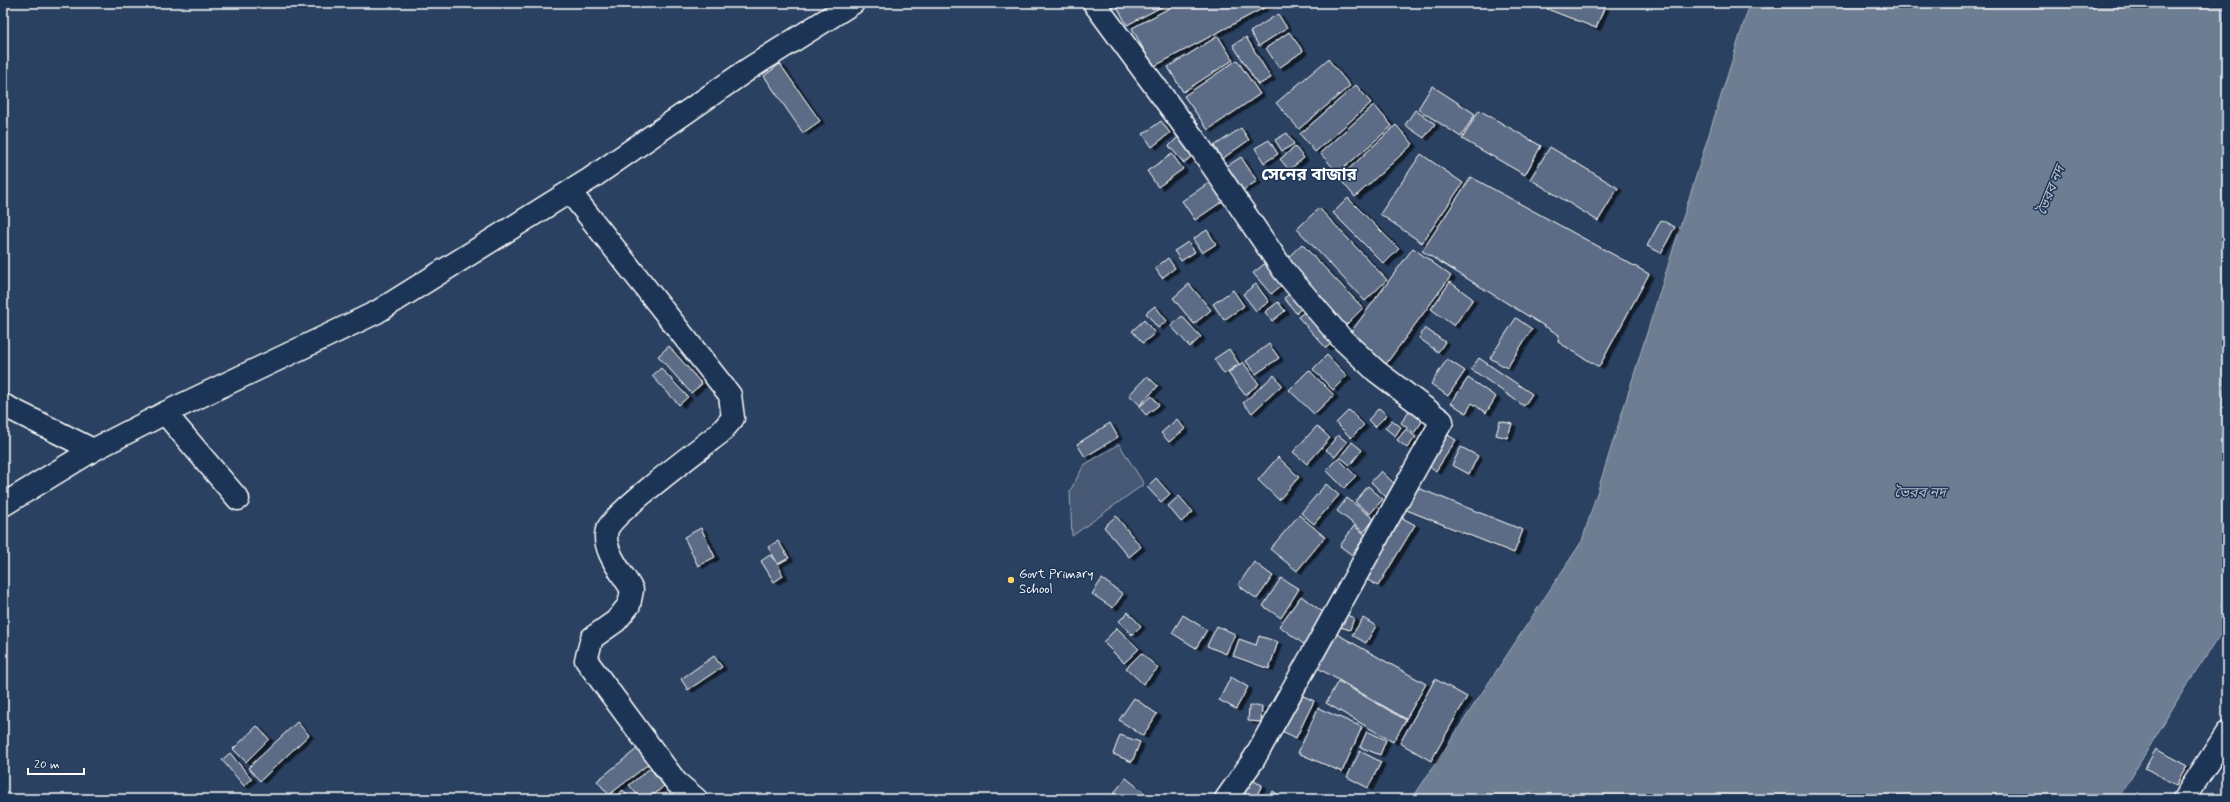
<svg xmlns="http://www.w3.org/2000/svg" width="2230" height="802" font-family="Mynerve,'Noto Sans Bengali',sans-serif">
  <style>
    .green { fill: #465975; stroke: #a2acba }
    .water { fill: #6d7d92; stroke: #a7b1be }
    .building { fill: #5b6c86; stroke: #fff; filter: url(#shadow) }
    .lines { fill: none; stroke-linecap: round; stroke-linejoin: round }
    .minor-casing { stroke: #fff; stroke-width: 25 }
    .major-casing { stroke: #fff; stroke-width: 25 }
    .minor { stroke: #1d3557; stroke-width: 22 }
    .major { stroke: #1d3557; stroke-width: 22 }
    .poi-dot { fill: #ffd166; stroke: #1d3557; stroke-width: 1.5 }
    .labels { text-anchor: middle; stroke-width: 3; stroke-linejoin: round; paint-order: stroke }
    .poi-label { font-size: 13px; fill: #fff; stroke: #1d3557; text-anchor: start }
    .water-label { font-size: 14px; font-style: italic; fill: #b6bec8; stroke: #1d3557 }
    .district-label { font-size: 17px; font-weight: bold; fill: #fff; stroke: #1d3557 }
  </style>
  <defs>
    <filter id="shadow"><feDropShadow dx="4.5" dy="2.5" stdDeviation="0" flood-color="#0009"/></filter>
  </defs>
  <rect width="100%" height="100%" fill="#2a4161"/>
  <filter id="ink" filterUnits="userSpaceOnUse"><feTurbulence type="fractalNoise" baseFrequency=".025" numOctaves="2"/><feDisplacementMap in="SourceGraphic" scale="8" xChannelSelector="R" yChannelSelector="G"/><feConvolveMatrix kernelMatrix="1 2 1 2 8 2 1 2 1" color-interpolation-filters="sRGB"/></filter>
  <g filter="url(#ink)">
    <path class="green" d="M 1119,444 L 1144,484 L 1072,536 L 1070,491 L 1084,465 Z"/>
    <path class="water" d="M 1750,3 L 2227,3 L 2227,624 L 2186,686 L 2118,799 L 1412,799 L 1582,541 Z"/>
    <path class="building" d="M 1115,3 L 1169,3 L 1127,25 Z
      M 1179,3 L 1273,3 L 1153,67 L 1132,28 Z
      M 1549,3 L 1598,3 L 1605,6 L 1596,28 L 1547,9 Z
      M 1278,14 L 1287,28 L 1259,46 L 1250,32 Z
      M 1289,32 L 1303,51 L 1279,68 L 1266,48 Z
      M 1218,36 L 1233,60 L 1183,92 L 1168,67 Z
      M 1246,37 L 1271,78 L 1258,85 L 1233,45 Z
      M 1328,59 L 1350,86 L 1299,129 L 1276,103 Z
      M 1237,60 L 1260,94 L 1208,130 L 1184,96 Z
      M 780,64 L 820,121 L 803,133 L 764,76 Z
      M 1356,85 L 1371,103 L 1315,152 L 1300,134 Z
      M 1432,86 L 1475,114 L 1461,137 L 1418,109 Z
      M 1374,105 L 1392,126 L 1338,173 L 1320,153 Z
      M 1415,110 L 1435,124 L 1424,138 L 1405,125 Z
      M 1479,110 L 1541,146 L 1525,175 L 1462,139 Z
      M 1161,121 L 1170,133 L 1152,147 L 1143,134 Z
      M 1396,125 L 1413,144 L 1355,197 L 1339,178 Z
      M 1241,128 L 1249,140 L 1222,159 L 1214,146 Z
      M 1182,133 L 1198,151 L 1184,163 L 1169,146 Z
      M 1287,133 L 1294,144 L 1282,151 L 1275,140 Z
      M 1269,140 L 1278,154 L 1264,163 L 1255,148 Z
      M 1295,147 L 1304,158 L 1289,170 L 1280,159 Z
      M 1550,147 L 1618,188 L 1598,221 L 1530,179 Z
      M 1172,154 L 1183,169 L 1158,187 L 1147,171 Z
      M 1421,154 L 1463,183 L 1422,243 L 1380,214 Z
      M 1241,157 L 1257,181 L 1243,190 L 1227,166 Z
      M 1471,177 L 1649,274 L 1599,367 L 1558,342 L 1559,335 L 1422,251 Z
      M 1213,180 L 1226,199 L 1195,220 L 1182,201 Z
      M 1348,198 L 1399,249 L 1384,264 L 1333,213 Z
      M 1319,208 L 1387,280 L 1365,301 L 1297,229 Z
      M 1661,220 L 1675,227 L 1661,253 L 1647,246 Z
      M 1207,230 L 1216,244 L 1202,253 L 1193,239 Z
      M 1188,242 L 1195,252 L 1181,261 L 1174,251 Z
      M 1302,244 L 1363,308 L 1345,326 L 1284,261 Z
      M 1413,248 L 1451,276 L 1386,364 L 1348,336 Z
      M 1168,258 L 1175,268 L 1162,278 L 1155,268 Z
      M 1268,261 L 1285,283 L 1271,294 L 1253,273 Z
      M 1450,282 L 1473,299 L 1454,326 L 1431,309 Z
      M 1189,284 L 1211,310 L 1194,324 L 1173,298 Z
      M 1256,284 L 1269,302 L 1256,311 L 1243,294 Z
      M 1233,290 L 1244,306 L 1224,320 L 1213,304 Z
      M 1295,290 L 1306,305 L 1296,313 L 1284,298 Z
      M 1278,302 L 1285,311 L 1272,321 L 1265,312 Z
      M 1155,306 L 1167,321 L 1158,328 L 1146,313 Z
      M 1309,308 L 1337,338 L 1326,348 L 1298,317 Z
      M 1182,316 L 1201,337 L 1190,347 L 1171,326 Z
      M 1516,318 L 1532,329 L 1507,368 L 1490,358 Z
      M 1144,320 L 1155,333 L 1143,343 L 1132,331 Z
      M 1425,328 L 1445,342 L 1438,352 L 1419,338 Z
      M 1269,344 L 1279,358 L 1256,374 L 1246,361 Z
      M 669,346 L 702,384 L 691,393 L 658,356 Z
      M 1229,349 L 1239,364 L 1224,374 L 1214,359 Z
      M 1327,355 L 1347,376 L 1333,390 L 1313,369 Z
      M 1479,358 L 1532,394 L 1524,406 L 1471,369 Z
      M 1447,359 L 1465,371 L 1448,396 L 1431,384 Z
      M 1243,362 L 1259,384 L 1245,395 L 1228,373 Z
      M 661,368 L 688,397 L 679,405 L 652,376 Z
      M 1309,370 L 1334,395 L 1314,414 L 1289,390 Z
      M 1274,375 L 1282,385 L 1252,413 L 1243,403 Z
      M 1147,376 L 1158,386 L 1140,405 L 1129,395 Z
      M 1468,378 L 1496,397 L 1486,413 L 1472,403 L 1466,413 L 1451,403 Z
      M 1152,396 L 1159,405 L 1146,415 L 1139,407 Z
      M 1412,406 L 1426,416 L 1414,433 L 1401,423 Z
      M 1379,408 L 1387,415 L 1375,427 L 1368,420 Z
      M 1349,410 L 1364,425 L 1351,438 L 1336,423 Z
      M 1177,419 L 1185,429 L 1169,442 L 1161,433 Z
      M 1392,420 L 1401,427 L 1395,436 L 1385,428 Z
      M 1500,421 L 1512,424 L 1507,438 L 1496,435 Z
      M 1110,423 L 1118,437 L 1085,457 L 1077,444 Z
      M 1317,426 L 1330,438 L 1307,464 L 1293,452 Z
      M 1406,429 L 1416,437 L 1407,448 L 1397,440 Z
      M 1443,432 L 1456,440 L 1436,471 L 1423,462 Z
      M 1338,435 L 1347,442 L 1335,457 L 1326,450 Z
      M 1352,442 L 1362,450 L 1350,465 L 1340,457 Z
      M 1461,447 L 1478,456 L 1469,474 L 1452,465 Z
      M 1278,457 L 1299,477 L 1279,500 L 1258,480 Z
      M 1338,458 L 1356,476 L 1344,488 L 1326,470 Z
      M 1381,471 L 1396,485 L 1386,497 L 1371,482 Z
      M 1156,478 L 1170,494 L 1161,502 L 1147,487 Z
      M 1326,484 L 1339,495 L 1314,524 L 1301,513 Z
      M 1368,486 L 1383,499 L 1370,514 L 1355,502 Z
      M 1413,486 L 1523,530 L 1514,553 L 1404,509 Z
      M 1179,496 L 1193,512 L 1181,522 L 1168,506 Z
      M 1347,498 L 1374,519 L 1364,532 L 1337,511 Z
      M 1299,515 L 1325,537 L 1297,571 L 1270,549 Z
      M 1397,515 L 1415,525 L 1378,586 L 1361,576 Z
      M 1116,516 L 1141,547 L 1129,557 L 1104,527 Z
      M 1354,526 L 1366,535 L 1352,555 L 1340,546 Z
      M 701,528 L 715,557 L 698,566 L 684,537 Z
      M 778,541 L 789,558 L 778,564 L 768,547 Z
      M 770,555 L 778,564 L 783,576 L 774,582 L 761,561 Z
      M 1254,562 L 1273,576 L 1257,599 L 1238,585 Z
      M 1281,578 L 1299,589 L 1281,618 L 1263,606 Z
      M 1102,579 L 1123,594 L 1113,608 L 1092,594 Z
      M 1301,596 L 1327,615 L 1305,645 L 1279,626 Z
      M 1128,612 L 1141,626 L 1132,635 L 1119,621 Z
      M 1342,613 L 1354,618 L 1350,630 L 1337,626 Z
      M 1183,615 L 1207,630 L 1196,648 L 1172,633 Z
      M 1363,618 L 1376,626 L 1366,643 L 1352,635 Z
      M 1217,626 L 1235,634 L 1226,654 L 1207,646 Z
      M 1117,628 L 1139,649 L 1124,663 L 1103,642 Z
      M 1335,633 L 1426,684 L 1406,719 L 1316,667 Z
      M 1259,636 L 1278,642 L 1269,669 L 1233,656 L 1239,639 L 1256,645 Z
      M 1141,653 L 1158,668 L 1143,684 L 1126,668 Z
      M 714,656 L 722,667 L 688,690 L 681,679 Z
      M 1231,677 L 1248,687 L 1236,709 L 1219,700 Z
      M 1435,679 L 1467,697 L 1431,761 L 1400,743 Z
      M 1338,681 L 1406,720 L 1393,742 L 1326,703 Z
      M 1297,693 L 1314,701 L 1296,738 L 1280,730 Z
      M 1134,698 L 1157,714 L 1143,736 L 1119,720 Z
      M 1249,706 L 1262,706 L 1261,722 L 1248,721 Z
      M 1318,708 L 1362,727 L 1342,772 L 1298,753 Z
      M 297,722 L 309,735 L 260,781 L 248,768 Z
      M 257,726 L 269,739 L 246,762 L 233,749 Z
      M 1367,731 L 1386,740 L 1380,755 L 1360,747 Z
      M 1120,735 L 1140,742 L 1132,762 L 1113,754 Z
      M 638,748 L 650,763 L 609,795 L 597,781 Z
      M 2156,749 L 2187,766 L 2176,785 L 2145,768 Z
      M 1360,751 L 1381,762 L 1368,788 L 1347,777 Z
      M 230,753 L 252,779 L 244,786 L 222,760 Z
      M 650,768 L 664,786 L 649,799 L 641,799 L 629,785 Z
      M 1126,778 L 1153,799 L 1121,799 L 1114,793 Z
      M 1249,779 L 1262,785 L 1255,799 L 1240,799 Z
      M 623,790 L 630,799 L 613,799 Z
      M 1273,791 L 1284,799 L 1268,799 Z"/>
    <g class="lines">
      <defs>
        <path id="minor" d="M 1094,3 L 1199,146 L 1284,271 L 1342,339 L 1376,371 L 1442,421 L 1254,759 L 1226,799
          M 570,192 L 730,395 L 733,418 L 720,433 C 702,447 612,514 607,530 C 601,549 623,574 632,590 L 629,605 L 616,621 L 592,638 L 586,660 L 676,782 L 696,799
          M 3,405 L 93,450
          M 165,413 L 238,499
          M 2184,799 L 2227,733"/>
        <path id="major" d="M 3,505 L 93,450 L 165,413 L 377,312 L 590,179 L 750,68 L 853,3"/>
      </defs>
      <use href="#minor" class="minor-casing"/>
      <use href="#major" class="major-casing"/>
      <use href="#minor" class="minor"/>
      <use href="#major" class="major"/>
    </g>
  </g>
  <circle class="poi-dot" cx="1011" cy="580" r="4"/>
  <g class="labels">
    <g class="poi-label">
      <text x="1019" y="578">Govt Primary<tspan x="1019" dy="15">School</tspan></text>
    </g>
    <g class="water-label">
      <text transform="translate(2050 190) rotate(-68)" y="5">ভৈরব নদ</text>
      <text x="1920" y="497">ভৈরব নদ</text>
    </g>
    <g class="district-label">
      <text x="1309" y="180">সেনের বাজার</text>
    </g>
  </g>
  <rect width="2230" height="802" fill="none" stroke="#1d3557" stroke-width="16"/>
  <rect x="8" y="8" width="2214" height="786" fill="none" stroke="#fff" stroke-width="1.5" filter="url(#ink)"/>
  <path d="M28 768v6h56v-6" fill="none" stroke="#ffffff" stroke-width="2"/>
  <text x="34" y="768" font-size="12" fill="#ffffff" stroke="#1d3557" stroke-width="3" paint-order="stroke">20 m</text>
</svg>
